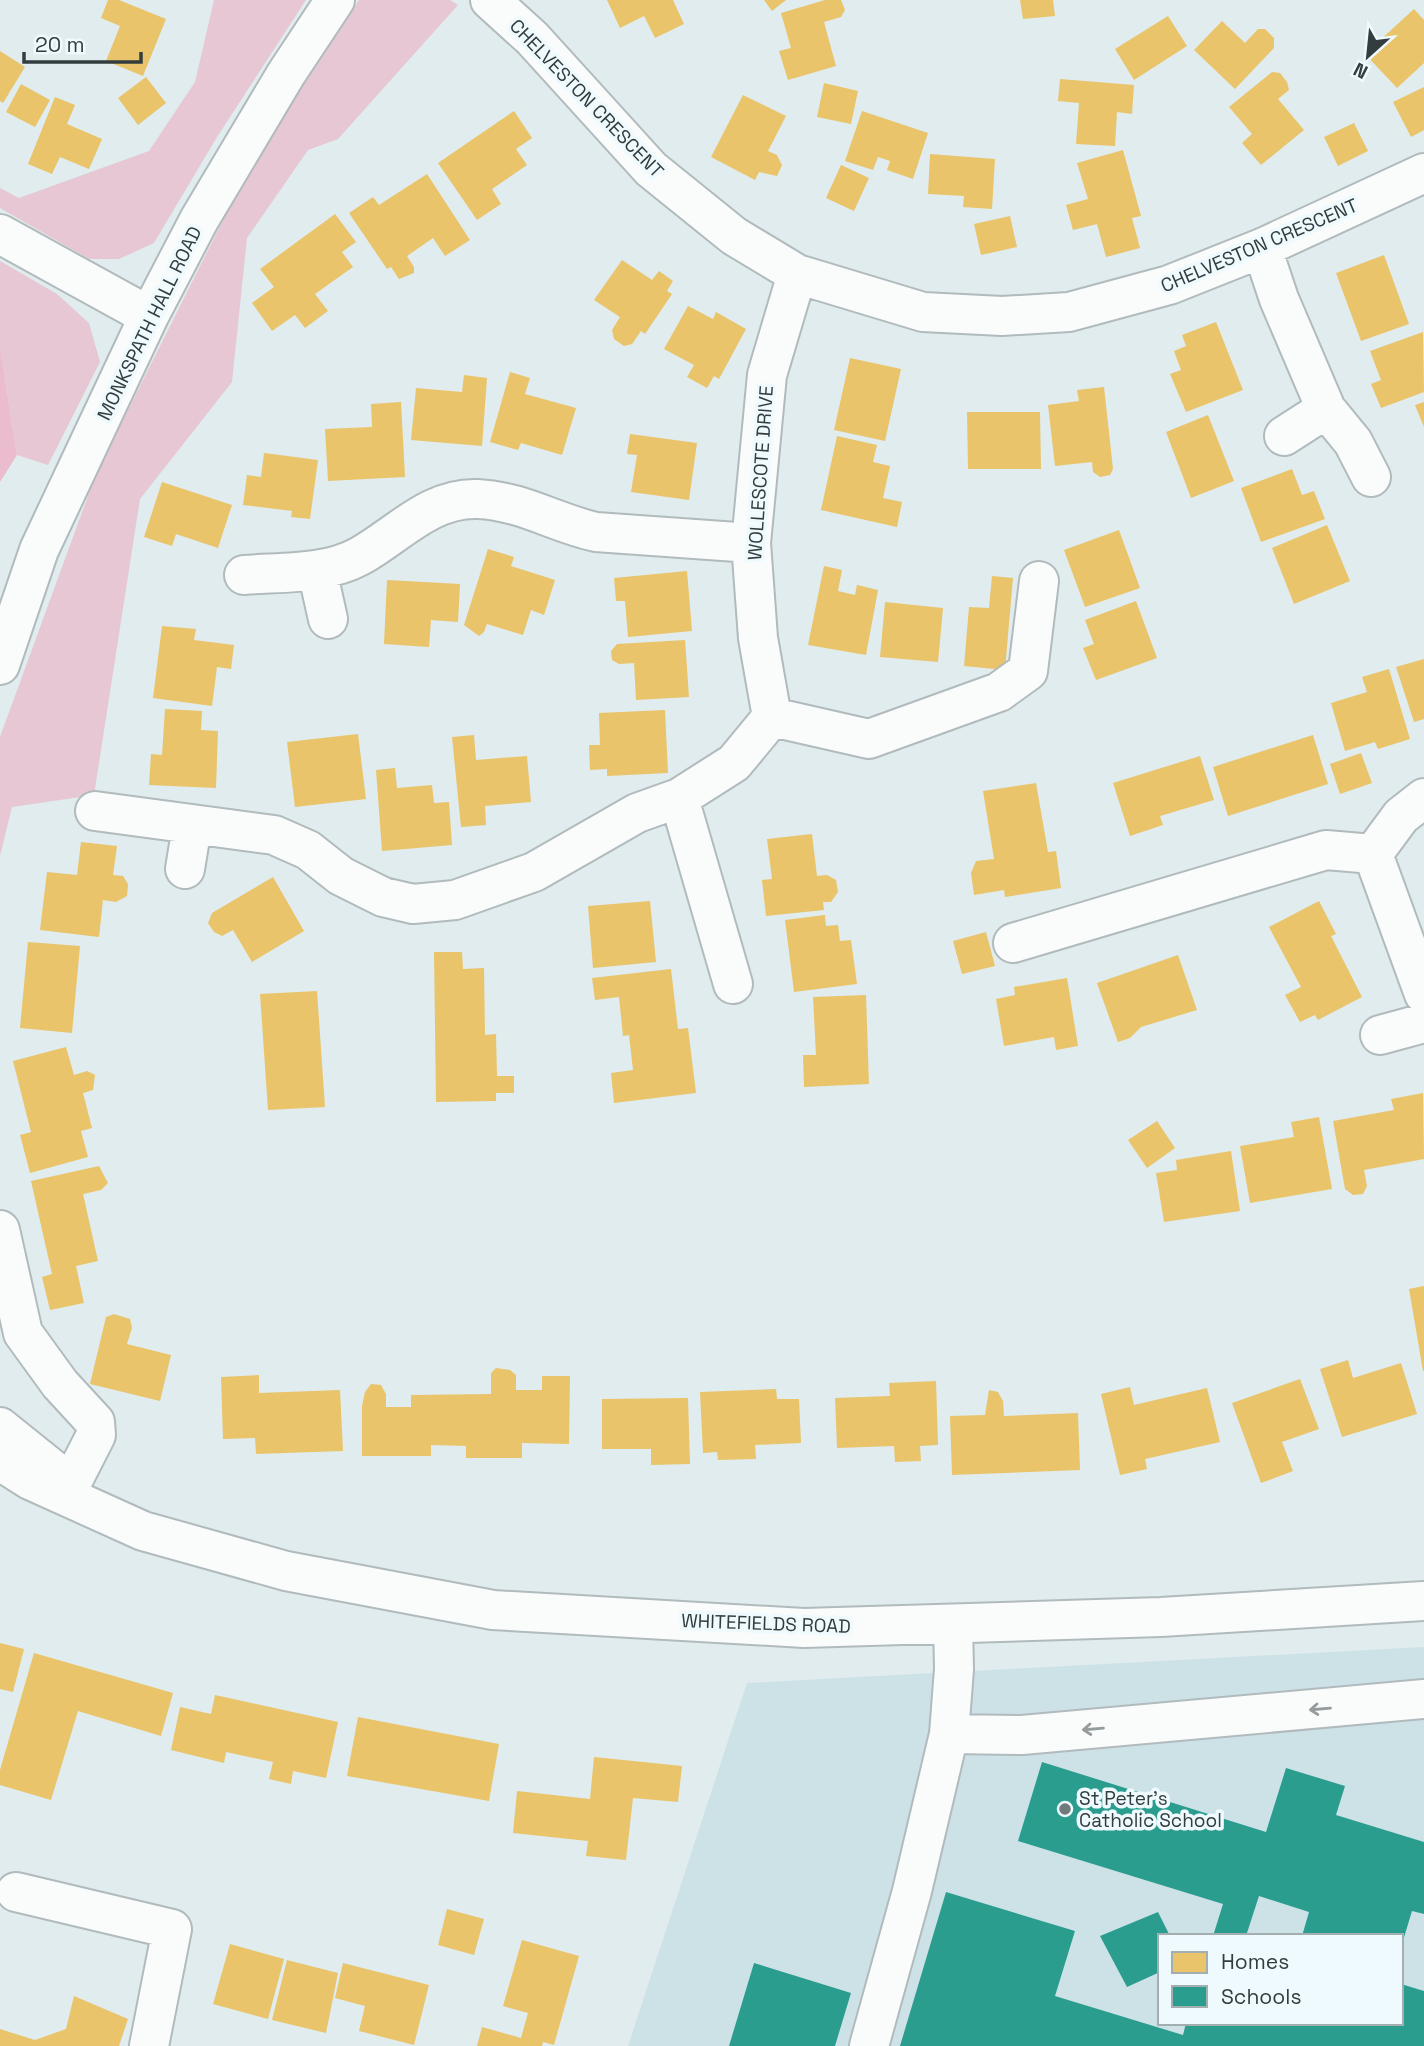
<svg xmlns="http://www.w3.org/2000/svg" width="1424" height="2046" font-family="'Space Grotesk',sans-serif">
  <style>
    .built { fill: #cde2e7; fill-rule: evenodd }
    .green { fill: #e6c7d3 }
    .forest { fill: #eabcce }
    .homes { fill: #e9c46a }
    .schools { fill: #2a9d8f }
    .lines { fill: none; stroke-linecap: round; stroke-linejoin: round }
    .minor-casing { stroke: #b1babc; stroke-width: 42 }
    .minor { stroke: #fafcfc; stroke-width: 38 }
    .oneway { stroke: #969c9d }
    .poi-dot { fill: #707a7c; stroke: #eefafe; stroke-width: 2.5 }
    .labels { text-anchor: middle; stroke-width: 7; stroke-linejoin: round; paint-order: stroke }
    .street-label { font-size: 19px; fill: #333c3e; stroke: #eefafe }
    .poi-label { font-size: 19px; fill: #333c3e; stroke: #eefafe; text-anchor: start }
  </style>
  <rect width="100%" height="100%" fill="#e0ecee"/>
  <path class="built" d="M 1424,1647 L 1424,2046 L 628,2046 L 747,1683 ZM 1160,1936 L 1401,1936 L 1401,2023 L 1160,2023 Z"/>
  <path class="green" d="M 214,0 L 306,0 L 217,137 L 154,243 L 119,259 L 89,259 L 0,208 L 0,188 L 19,198 L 149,151 L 195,82 Z
    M 359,0 L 450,0 L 458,5 L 338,139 L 308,150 L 247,238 L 232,382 L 140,499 L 94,795 L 12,807 L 0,856 L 0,737 L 96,474 L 260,146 Z
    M 0,261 L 57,294 L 89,323 L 100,362 L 48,465 L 17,455 L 0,347 Z"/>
  <path class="forest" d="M 0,347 L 17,455 L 0,482 Z"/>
  <path class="homes" d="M 108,0 L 119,0 L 166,19 L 143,76 L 106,61 L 120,26 L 101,18 Z
    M 607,0 L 673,0 L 684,24 L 655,38 L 644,16 L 620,28 Z
    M 764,0 L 786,0 L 772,11 Z
    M 825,0 L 841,0 L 845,10 L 841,17 L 824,22 L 836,66 L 788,80 L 779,51 L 791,48 L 781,13 Z
    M 1020,0 L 1053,0 L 1055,16 L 1023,19 Z
    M 1414,9 L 1424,20 L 1424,63 L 1397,88 L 1365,54 Z
    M 1168,16 L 1187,46 L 1134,80 L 1115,49 Z
    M 1222,21 L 1245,43 L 1258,29 L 1265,29 L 1274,38 L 1274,48 L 1235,89 L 1194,50 Z
    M 0,51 L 25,67 L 3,103 L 0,101 Z
    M 1272,72 L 1280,73 L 1287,82 L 1289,90 L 1278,99 L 1304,130 L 1261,165 L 1242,143 L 1252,134 L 1229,107 Z
    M 146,77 L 166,103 L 138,125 L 118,98 Z
    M 1060,79 L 1134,85 L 1132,114 L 1117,112 L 1115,146 L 1076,144 L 1079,103 L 1058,101 Z
    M 824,83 L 858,91 L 851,124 L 817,117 Z
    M 21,84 L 50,100 L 35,127 L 6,112 Z
    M 1424,87 L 1424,130 L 1411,137 L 1393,102 Z
    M 743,95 L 786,116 L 768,151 L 777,155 L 782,165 L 777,176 L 759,172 L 755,180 L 711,157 Z
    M 55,97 L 75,105 L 67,124 L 102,139 L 89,169 L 60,157 L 52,174 L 28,164 Z
    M 514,111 L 532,138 L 516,149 L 527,165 L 492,189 L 501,204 L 477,220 L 438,163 Z
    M 862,111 L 928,133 L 913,179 L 887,170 L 890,161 L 878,157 L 873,170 L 845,161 Z
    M 1354,123 L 1368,151 L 1338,166 L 1324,137 Z
    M 1123,150 L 1141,216 L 1132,218 L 1140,248 L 1106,257 L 1097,224 L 1073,230 L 1066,205 L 1088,199 L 1077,163 Z
    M 930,154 L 995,159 L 992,209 L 963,207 L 964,196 L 928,194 Z
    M 841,165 L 869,178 L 854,211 L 826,198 Z
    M 427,174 L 470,240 L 445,256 L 433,238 L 407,256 L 414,267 L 414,273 L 399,279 L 391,267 L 387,269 L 349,213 L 373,197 L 379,205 Z
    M 335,214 L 356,242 L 342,252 L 353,267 L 315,294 L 328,311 L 305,328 L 295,315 L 272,331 L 252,303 L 274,287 L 260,269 Z
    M 1010,216 L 1017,247 L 981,255 L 974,224 Z
    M 1384,255 L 1409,324 L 1361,341 L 1336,273 Z
    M 622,260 L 652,280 L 659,271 L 673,281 L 667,291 L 672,294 L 645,334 L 641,331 L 632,344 L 624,346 L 614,339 L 612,330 L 620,317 L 594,300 Z
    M 688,306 L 713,319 L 716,312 L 746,329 L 719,379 L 714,376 L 707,388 L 687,377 L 694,365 L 664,349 Z
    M 1216,322 L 1243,390 L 1186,412 L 1170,374 L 1181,370 L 1174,351 L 1186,346 L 1182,335 Z
    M 1423,332 L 1424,392 L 1381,408 L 1371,384 L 1381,380 L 1370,351 Z
    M 850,358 L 901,369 L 885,441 L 834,430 Z
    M 510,372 L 530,378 L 525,394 L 576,408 L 562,455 L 521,443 L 518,450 L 490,442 Z
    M 464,375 L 487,378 L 482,446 L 411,440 L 416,388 L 462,392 Z
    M 1104,387 L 1113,469 L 1110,475 L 1100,477 L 1093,472 L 1092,462 L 1055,466 L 1048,405 L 1079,401 L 1077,390 Z
    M 401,402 L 405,477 L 328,481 L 325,429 L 372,427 L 371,404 Z
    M 1424,402 L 1424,427 L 1415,405 Z
    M 967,412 L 1040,412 L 1041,469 L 968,469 Z
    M 1208,415 L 1234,481 L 1191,498 L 1166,432 Z
    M 630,434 L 697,443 L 689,500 L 631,492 L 637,455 L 627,454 Z
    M 837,436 L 877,445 L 873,462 L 890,466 L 883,498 L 902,502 L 897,527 L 821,510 Z
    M 264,453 L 318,460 L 310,519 L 291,517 L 292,511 L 243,505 L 247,475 L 261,477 Z
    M 1292,469 L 1302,495 L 1314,491 L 1325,519 L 1261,542 L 1241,488 Z
    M 162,482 L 232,505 L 218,548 L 176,534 L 172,546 L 144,537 Z
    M 1327,525 L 1350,581 L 1294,604 L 1272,548 Z
    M 1119,530 L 1140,588 L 1085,607 L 1064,550 Z
    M 488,549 L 514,557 L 511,566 L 555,580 L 544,615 L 531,610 L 523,635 L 487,624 L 484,632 L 479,636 L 464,625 Z
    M 824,566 L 842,570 L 838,591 L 855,595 L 857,585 L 878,590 L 866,655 L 808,645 Z
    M 687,571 L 692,631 L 628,637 L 625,601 L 616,601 L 614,578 Z
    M 992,576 L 1013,578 L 1005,670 L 964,666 L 969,607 L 989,608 Z
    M 387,580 L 460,584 L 458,622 L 431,620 L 429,647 L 384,644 Z
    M 1136,601 L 1157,658 L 1096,680 L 1083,648 L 1094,644 L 1085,620 Z
    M 885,602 L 943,608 L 938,662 L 880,657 Z
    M 162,626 L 196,629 L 194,640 L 234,645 L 231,669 L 217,667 L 212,706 L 153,698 Z
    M 685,640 L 689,697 L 636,700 L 634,663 L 619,664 L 612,660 L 611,651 L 617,644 Z
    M 1424,659 L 1424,719 L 1414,722 L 1396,667 Z
    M 1389,669 L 1410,739 L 1378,749 L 1375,742 L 1345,751 L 1331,703 L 1367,692 L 1362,677 Z
    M 165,709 L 202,711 L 201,730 L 218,731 L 216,788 L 149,785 L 151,754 L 162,755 Z
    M 665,710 L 668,773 L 607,776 L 607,769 L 590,770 L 589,745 L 600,745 L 599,713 Z
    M 358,734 L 366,799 L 295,807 L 287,742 Z
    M 474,735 L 476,760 L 527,756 L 531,802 L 485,806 L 486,825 L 461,827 L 452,737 Z
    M 1313,735 L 1328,784 L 1228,816 L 1213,767 Z
    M 1361,753 L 1372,783 L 1340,794 L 1330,764 Z
    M 1200,756 L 1214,800 L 1160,816 L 1163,825 L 1130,836 L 1113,783 Z
    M 395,768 L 397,788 L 432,785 L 434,803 L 449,802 L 452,845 L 382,851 L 376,770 Z
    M 1036,783 L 1048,852 L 1056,851 L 1061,888 L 1005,897 L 1004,890 L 974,895 L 971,873 L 976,861 L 994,859 L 983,791 Z
    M 812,834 L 817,876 L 827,875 L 836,880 L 838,892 L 831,902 L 823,902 L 824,910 L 766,916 L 762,880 L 772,879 L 767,839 Z
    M 81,842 L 117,846 L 113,875 L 123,876 L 128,884 L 127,896 L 116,902 L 103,900 L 99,937 L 40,930 L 47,872 L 77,875 Z
    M 273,877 L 304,931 L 252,962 L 233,930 L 222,936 L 214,932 L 208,923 L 212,913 Z
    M 650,901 L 656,962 L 593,968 L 588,906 Z
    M 1319,901 L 1336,934 L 1331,936 L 1362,997 L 1318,1020 L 1315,1015 L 1300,1022 L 1285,995 L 1301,987 L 1269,927 Z
    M 825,915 L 826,926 L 838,925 L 840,941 L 851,940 L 857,984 L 794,992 L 785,920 Z
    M 986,932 L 995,966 L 962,974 L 953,941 Z
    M 28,942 L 80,946 L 72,1033 L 20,1028 Z
    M 434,952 L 462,952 L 463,969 L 484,968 L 485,1035 L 496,1034 L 497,1076 L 514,1076 L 514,1093 L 496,1093 L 496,1101 L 436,1102 Z
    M 1178,955 L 1197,1010 L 1141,1027 L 1130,1038 L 1118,1042 L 1097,983 Z
    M 671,969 L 678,1029 L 688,1028 L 696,1093 L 614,1103 L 611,1073 L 633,1070 L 629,1035 L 623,1036 L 619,997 L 595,1000 L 592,978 Z
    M 1067,978 L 1078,1046 L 1056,1050 L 1054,1037 L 1004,1046 L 996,999 L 1015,995 L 1014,987 Z
    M 317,991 L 325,1107 L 268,1110 L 260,994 Z
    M 866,995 L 869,1084 L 804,1087 L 803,1055 L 816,1055 L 813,997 Z
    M 66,1047 L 74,1075 L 87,1071 L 95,1075 L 93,1090 L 83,1093 L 92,1128 L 81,1131 L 88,1157 L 30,1173 L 20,1135 L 31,1132 L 13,1061 Z
    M 1423,1093 L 1424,1159 L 1364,1170 L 1367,1186 L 1363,1194 L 1353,1195 L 1345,1189 L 1333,1121 L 1394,1110 L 1391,1099 Z
    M 1319,1117 L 1332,1189 L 1250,1203 L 1240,1146 L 1294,1137 L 1291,1122 Z
    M 1157,1121 L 1175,1148 L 1147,1168 L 1128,1140 Z
    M 1231,1151 L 1240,1211 L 1164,1222 L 1156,1173 L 1177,1170 L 1176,1160 Z
    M 99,1166 L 108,1183 L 101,1190 L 83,1194 L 98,1261 L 76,1266 L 84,1303 L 50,1310 L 42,1277 L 52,1274 L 31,1181 Z
    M 1424,1286 L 1424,1371 L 1423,1371 L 1409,1289 Z
    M 114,1314 L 130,1319 L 132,1328 L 127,1344 L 171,1355 L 160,1401 L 90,1384 L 106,1317 Z
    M 1348,1360 L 1353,1378 L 1401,1363 L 1417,1414 L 1342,1437 L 1320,1369 Z
    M 496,1368 L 510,1370 L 516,1375 L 516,1390 L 542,1390 L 542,1376 L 570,1376 L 569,1444 L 522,1443 L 522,1458 L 466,1458 L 466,1446 L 431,1445 L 431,1456 L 362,1456 L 362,1406 L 365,1392 L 371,1384 L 381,1385 L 386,1394 L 386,1407 L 411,1407 L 411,1395 L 491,1394 L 491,1373 Z
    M 259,1375 L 259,1393 L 340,1390 L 343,1451 L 256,1454 L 255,1438 L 223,1439 L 221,1377 Z
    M 1300,1379 L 1319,1429 L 1282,1442 L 1293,1471 L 1261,1483 L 1232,1403 Z
    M 936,1381 L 938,1445 L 920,1446 L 921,1461 L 895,1462 L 894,1446 L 837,1448 L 835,1398 L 890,1396 L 889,1383 Z
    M 1130,1387 L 1134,1405 L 1207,1388 L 1220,1442 L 1145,1459 L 1147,1469 L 1120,1475 L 1101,1394 Z
    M 776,1389 L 777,1399 L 799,1399 L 801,1443 L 755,1445 L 756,1459 L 718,1460 L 717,1452 L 703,1453 L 700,1392 Z
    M 989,1390 L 998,1392 L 1003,1401 L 1004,1416 L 1078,1413 L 1080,1470 L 952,1475 L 950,1416 L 985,1415 Z
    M 688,1398 L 690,1464 L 651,1465 L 651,1449 L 602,1449 L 602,1399 Z
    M 0,1643 L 24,1649 L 13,1692 L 0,1689 Z
    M 34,1653 L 173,1693 L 161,1736 L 78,1711 L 51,1800 L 0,1785 L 0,1770 Z
    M 215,1695 L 338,1722 L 326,1778 L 293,1771 L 291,1784 L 269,1779 L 273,1762 L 226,1752 L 224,1763 L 171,1750 L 180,1707 L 211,1714 Z
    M 358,1717 L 499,1744 L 489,1801 L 347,1776 Z
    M 594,1757 L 682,1766 L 678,1802 L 633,1798 L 626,1860 L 586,1856 L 588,1841 L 513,1833 L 517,1791 L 590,1799 Z
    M 447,1909 L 484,1919 L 474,1955 L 438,1945 Z
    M 522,1940 L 579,1956 L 554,2045 L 543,2042 L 542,2046 L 477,2046 L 482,2027 L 521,2038 L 528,2013 L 503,2006 Z
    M 230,1944 L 284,1959 L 268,2019 L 213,2004 Z
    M 287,1960 L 338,1973 L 326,2033 L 272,2020 Z
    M 343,1963 L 429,1985 L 414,2045 L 359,2031 L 365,2006 L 335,1998 Z
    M 74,1996 L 128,2019 L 119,2046 L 0,2046 L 0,2029 L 35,2040 L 66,2029 Z"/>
  <path class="schools" d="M 1042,1762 L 1266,1832 L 1286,1768 L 1345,1786 L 1336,1815 L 1424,1842 L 1424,1914 L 1412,1911 L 1402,1944 L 1401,1936 L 1302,1936 L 1309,1912 L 1259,1896 L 1246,1936 L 1213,1936 L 1223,1904 L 1018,1841 Z
    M 946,1892 L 1075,1931 L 1055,1996 L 1183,2035 L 1186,2023 L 1401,2023 L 1401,1984 L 1424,1991 L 1424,2046 L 900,2046 Z
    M 1158,1912 L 1170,1936 L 1160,1936 L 1160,1972 L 1127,1987 L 1100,1936 Z
    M 754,1963 L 851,1993 L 835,2046 L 729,2046 Z"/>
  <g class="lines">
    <defs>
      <path id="minor" d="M 490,0 L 532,38 L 651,169 L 734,236 L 797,274 L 923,312 L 1002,316 L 1069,312 L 1169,285 L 1262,248 L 1424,173
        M 0,234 L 149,316
        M 1262,248 L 1279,299 L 1326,409 L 1353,442 L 1371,477
        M 1284,436 L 1326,409
        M 317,570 L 328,619
        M 244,575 C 281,572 326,575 360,556 C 398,535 430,497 478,499 C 522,501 555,523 596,532 L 751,543
        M 0,665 L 39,550 L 149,316 L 199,220 L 286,74 L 335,0
        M 772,717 L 869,739 L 999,692 L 1028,671 L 1039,581
        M 679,798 L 733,984
        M 1424,798 L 1401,816 L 1373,854 L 1424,994
        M 95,811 L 274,835 L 308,850 L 341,876 L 383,897 L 413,904 L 455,900 L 534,872 L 637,813 L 679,798 L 734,763 L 772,717 L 758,638 L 751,543 L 767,375 L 797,274
        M 185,869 L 192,826
        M 1013,943 L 1326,850 L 1373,854
        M 1380,1035 L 1424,1023
        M 0,1230 L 23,1333 L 60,1384 L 95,1422 L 96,1435 L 71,1484
        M 0,1427 L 56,1472
        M 0,1461 L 30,1480 L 143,1531 L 286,1571 L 493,1610 L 804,1628 L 1161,1617 L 1424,1601
        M 949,1734 L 1022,1735 L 1424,1699
        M 16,1892 L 172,1929 L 149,2046
        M 869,2046 L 912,1891 L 949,1734 L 954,1669 L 953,1624"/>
    </defs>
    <use href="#minor" class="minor-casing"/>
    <use href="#minor" class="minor"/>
  </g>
  <defs><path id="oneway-shaft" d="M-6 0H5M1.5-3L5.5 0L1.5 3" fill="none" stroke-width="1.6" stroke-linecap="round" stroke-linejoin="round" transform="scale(1.75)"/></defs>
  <g class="oneway">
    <use href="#oneway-shaft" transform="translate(1320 1709) rotate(175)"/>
    <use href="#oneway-shaft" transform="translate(1093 1729) rotate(175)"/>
  </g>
  <circle class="poi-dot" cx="1065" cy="1809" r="7"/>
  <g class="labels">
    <g class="street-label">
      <text transform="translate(587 98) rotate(46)" y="7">CHELVESTON CRESCENT</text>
      <text transform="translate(1259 245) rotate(-23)" y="7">CHELVESTON CRESCENT</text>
      <text transform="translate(149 323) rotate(-64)" y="7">MONKSPATH HALL ROAD</text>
      <text transform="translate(760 473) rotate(-86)" y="7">WOLLESCOTE DRIVE</text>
      <text transform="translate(766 1623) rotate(2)" y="7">WHITEFIELDS ROAD</text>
    </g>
    <g class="poi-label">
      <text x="1079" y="1805">St Peter's<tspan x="1079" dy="22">Catholic School</tspan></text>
    </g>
  </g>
  <rect x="1158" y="1934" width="245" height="91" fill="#eefafe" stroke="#a3aeb1" stroke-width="2"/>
  <rect x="1172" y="1952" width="35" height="21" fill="#e9c46a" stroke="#a3aeb1" stroke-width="2"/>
  <text x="1221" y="1969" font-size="21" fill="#333c3e">Homes</text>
  <rect x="1172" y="1986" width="35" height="21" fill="#2a9d8f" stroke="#a3aeb1" stroke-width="2"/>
  <text x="1221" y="2004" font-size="21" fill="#333c3e">Schools</text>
  <g transform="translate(1368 56) rotate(207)" stroke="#eefafe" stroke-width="5" paint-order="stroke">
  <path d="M0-5L12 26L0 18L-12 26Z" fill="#333c3e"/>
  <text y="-10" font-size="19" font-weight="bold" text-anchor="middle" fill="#333c3e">N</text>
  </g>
  <path d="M24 52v10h117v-10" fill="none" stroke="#333c3e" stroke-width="3.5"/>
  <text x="35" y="52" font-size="21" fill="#333c3e" stroke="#eefafe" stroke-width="5" paint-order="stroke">20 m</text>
</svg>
